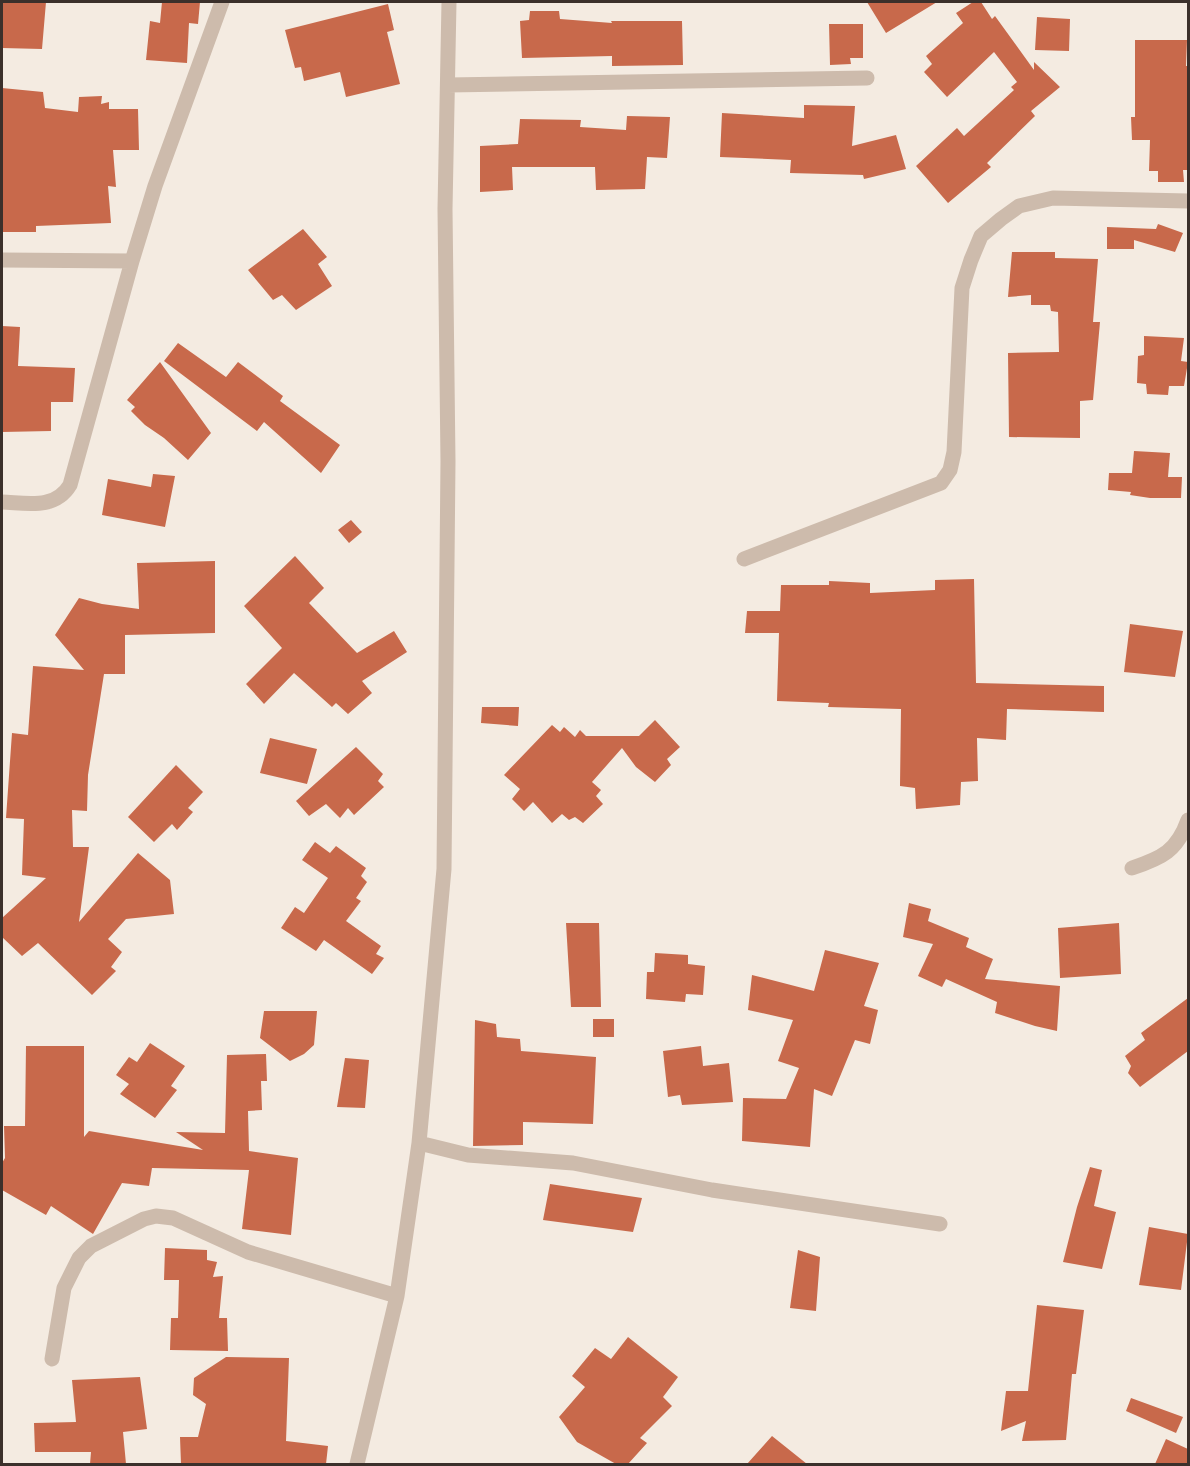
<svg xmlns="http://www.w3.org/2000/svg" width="1190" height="1466" font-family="'Fira Sans',sans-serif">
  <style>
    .building { fill: #c8694b }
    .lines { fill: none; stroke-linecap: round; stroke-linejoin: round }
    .minor { stroke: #cdbbac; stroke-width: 15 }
  </style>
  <rect width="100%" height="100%" fill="#f4ebe1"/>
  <path class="building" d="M 2,2 L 46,2 L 42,49 L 2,48 Z
    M 162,2 L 200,2 L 198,24 L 189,23 L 187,63 L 146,60 L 150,21 L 160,23 Z
    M 867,2 L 937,2 L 886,33 Z
    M 973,2 L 981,2 L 992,19 L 995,16 L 1034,70 L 1034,62 L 1060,87 L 1031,111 L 1035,116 L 987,163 L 991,167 L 948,203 L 916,166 L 957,128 L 964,136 L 1014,90 L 1011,87 L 1017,82 L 994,52 L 947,97 L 924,72 L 932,64 L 926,56 L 963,23 L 956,13 Z
    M 388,4 L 394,30 L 387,32 L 400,84 L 346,97 L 340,72 L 304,81 L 301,67 L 295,68 L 285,30 Z
    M 530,11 L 559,11 L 560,19 L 612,23 L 611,21 L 682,21 L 683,65 L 612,66 L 612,56 L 522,58 L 520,21 L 529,20 Z
    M 1037,17 L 1070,19 L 1069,51 L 1035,50 Z
    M 829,24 L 863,24 L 863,58 L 850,58 L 851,64 L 830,65 Z
    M 1135,40 L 1187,40 L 1186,66 L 1188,66 L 1188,170 L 1183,170 L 1184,182 L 1158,182 L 1158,171 L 1149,171 L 1150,140 L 1132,140 L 1131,117 L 1135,117 Z
    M 2,88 L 43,92 L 45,108 L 78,112 L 79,97 L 102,96 L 101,104 L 109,102 L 109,109 L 138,109 L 139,150 L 113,150 L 116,187 L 108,186 L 111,223 L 36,226 L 36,232 L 2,232 Z
    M 804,105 L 855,106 L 852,146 L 896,135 L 906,169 L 864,179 L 863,175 L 790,173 L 791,160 L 720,157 L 722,113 L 804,118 Z
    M 627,116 L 670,117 L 667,158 L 647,157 L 645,189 L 596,190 L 595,167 L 512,167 L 513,190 L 480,192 L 480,146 L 518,144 L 520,119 L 581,120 L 580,127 L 626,130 Z
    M 1158,224 L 1183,233 L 1175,252 L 1134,240 L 1134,249 L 1107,249 L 1107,227 L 1156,229 Z
    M 303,229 L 327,257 L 318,264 L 332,286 L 296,310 L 282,295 L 273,300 L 248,270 Z
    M 1012,252 L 1055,252 L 1055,258 L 1098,259 L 1093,322 L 1100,322 L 1093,400 L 1080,401 L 1080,438 L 1009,437 L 1008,353 L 1059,352 L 1058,312 L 1051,311 L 1050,305 L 1031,305 L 1031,295 L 1008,297 Z
    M 2,326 L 20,327 L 18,366 L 75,368 L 73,402 L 51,402 L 51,431 L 2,432 Z
    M 1144,336 L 1184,338 L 1181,361 L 1188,362 L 1184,386 L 1169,386 L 1168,395 L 1147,394 L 1146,384 L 1137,383 L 1138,356 L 1144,355 Z
    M 178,343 L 226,377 L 238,362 L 283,396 L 280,401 L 340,445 L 321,473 L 264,422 L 257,431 L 164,361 Z
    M 160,362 L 211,433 L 188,460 L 164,438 L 145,425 L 131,411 L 135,407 L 127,400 Z
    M 1134,451 L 1170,453 L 1168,477 L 1182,477 L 1181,498 L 1150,498 L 1130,495 L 1131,492 L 1108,490 L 1109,473 L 1132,473 Z
    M 153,474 L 175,476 L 165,527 L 102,515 L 108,479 L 151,487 Z
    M 351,520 L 362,532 L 349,543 L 338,530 Z
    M 295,556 L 324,588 L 309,603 L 357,653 L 394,631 L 407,652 L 362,681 L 372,693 L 348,714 L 336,703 L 332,707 L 294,673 L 264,704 L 246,684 L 282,648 L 244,606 Z
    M 215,561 L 215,633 L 125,635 L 125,674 L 104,674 L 88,775 L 87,811 L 72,810 L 73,847 L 89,847 L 79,922 L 138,853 L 170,880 L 174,914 L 126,919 L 108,939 L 122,952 L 111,967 L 116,971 L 92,995 L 38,943 L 22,956 L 2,937 L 2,918 L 46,878 L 22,875 L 24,819 L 6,818 L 12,733 L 28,735 L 33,666 L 84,670 L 55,635 L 79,598 L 102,604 L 139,609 L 137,563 Z
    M 974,579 L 976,683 L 1104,686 L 1104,712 L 1007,709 L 1006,740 L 977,738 L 978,781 L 961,782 L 960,805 L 916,809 L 915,788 L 900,786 L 901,709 L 828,707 L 829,703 L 777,701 L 779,633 L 745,633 L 747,611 L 780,611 L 781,585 L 829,585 L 829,581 L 870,583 L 870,593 L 935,590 L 935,580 Z
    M 1130,624 L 1183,631 L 1175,677 L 1124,672 Z
    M 482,707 L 519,707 L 518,726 L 481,723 Z
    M 655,720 L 680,747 L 667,759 L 671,765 L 655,782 L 636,767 L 622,748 L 592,782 L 601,790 L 596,796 L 603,804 L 583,823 L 575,817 L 569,820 L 562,814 L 552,823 L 533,802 L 524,811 L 512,799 L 520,789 L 504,775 L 552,725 L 560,732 L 564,727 L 575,737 L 580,730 L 586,736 L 639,736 Z
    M 270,738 L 317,749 L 307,784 L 260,773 Z
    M 356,747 L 383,774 L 378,781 L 384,787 L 354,815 L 348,808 L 340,818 L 326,804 L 309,816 L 296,801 Z
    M 176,765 L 203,792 L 188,808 L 193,812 L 177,830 L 172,824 L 154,842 L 128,817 Z
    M 315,842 L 330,853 L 336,846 L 366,868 L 361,876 L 367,882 L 356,898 L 361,901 L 346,921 L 381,946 L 376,954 L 384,958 L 372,974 L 324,940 L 316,951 L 281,928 L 295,907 L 304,913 L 328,878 L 302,860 Z
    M 909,903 L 931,909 L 928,921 L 969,938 L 966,947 L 993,959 L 985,979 L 1060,986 L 1057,1031 L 1035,1026 L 995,1013 L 997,1002 L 946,979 L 942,987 L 918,976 L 933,944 L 903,937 Z
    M 566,923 L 599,923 L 601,1007 L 571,1007 Z
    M 1119,923 L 1121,974 L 1060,978 L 1058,928 Z
    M 825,950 L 879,963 L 864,1006 L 878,1010 L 870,1044 L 855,1040 L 832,1096 L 814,1089 L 810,1147 L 742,1141 L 743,1098 L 786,1099 L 799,1068 L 778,1061 L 793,1020 L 748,1010 L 752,975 L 814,991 Z
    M 655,953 L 688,955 L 688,964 L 705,966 L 703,995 L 686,994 L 685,1002 L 646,999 L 647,972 L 654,972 Z
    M 1188,998 L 1188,1051 L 1140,1087 L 1128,1073 L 1131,1066 L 1125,1056 L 1145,1040 L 1141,1033 Z
    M 264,1011 L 317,1011 L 314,1045 L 304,1054 L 290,1061 L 260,1038 Z
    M 593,1019 L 614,1019 L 614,1037 L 593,1037 Z
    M 475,1020 L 496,1024 L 497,1037 L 520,1039 L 521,1051 L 596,1057 L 593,1124 L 523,1122 L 523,1145 L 473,1146 Z
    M 150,1043 L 185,1066 L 171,1086 L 177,1090 L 155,1118 L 120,1094 L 129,1084 L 116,1075 L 129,1057 L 137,1062 Z
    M 26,1046 L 84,1046 L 84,1137 L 89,1131 L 203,1150 L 176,1132 L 225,1133 L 227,1055 L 266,1054 L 267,1081 L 261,1081 L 262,1110 L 248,1111 L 249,1151 L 298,1158 L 291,1235 L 242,1229 L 249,1170 L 152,1168 L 149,1186 L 122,1183 L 93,1234 L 51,1206 L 46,1215 L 2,1190 L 2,1163 L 5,1158 L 4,1126 L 25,1126 Z
    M 701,1046 L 703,1066 L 729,1063 L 733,1102 L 682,1105 L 680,1095 L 668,1097 L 663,1051 Z
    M 345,1058 L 369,1060 L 365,1108 L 337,1107 Z
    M 1090,1167 L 1102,1170 L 1094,1206 L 1116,1212 L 1102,1269 L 1063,1262 L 1077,1207 Z
    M 550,1184 L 642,1198 L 633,1232 L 543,1220 Z
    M 1149,1227 L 1188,1234 L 1181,1290 L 1139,1285 Z
    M 165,1248 L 207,1250 L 207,1260 L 217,1262 L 213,1277 L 223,1276 L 219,1318 L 227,1318 L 228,1351 L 170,1350 L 171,1318 L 178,1318 L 179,1280 L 164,1280 Z
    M 798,1250 L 820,1257 L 816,1311 L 790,1308 Z
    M 1037,1305 L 1084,1310 L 1076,1374 L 1072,1374 L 1066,1440 L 1022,1441 L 1026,1421 L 1001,1431 L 1006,1391 L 1028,1391 Z
    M 628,1337 L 678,1377 L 663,1397 L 672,1406 L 640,1438 L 647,1443 L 628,1464 L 616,1464 L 577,1442 L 559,1417 L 585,1387 L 572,1376 L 595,1348 L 611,1359 Z
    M 226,1357 L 289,1358 L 286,1441 L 328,1446 L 326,1464 L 181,1464 L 180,1437 L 198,1437 L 206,1404 L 193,1395 L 194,1378 Z
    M 140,1377 L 147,1429 L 123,1432 L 126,1464 L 90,1464 L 91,1452 L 35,1452 L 34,1423 L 76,1422 L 72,1380 Z
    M 1131,1398 L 1183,1417 L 1176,1433 L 1126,1411 Z
    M 772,1436 L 807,1464 L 747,1464 Z
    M 1166,1439 L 1188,1449 L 1188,1464 L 1155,1464 Z"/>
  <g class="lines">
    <path class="minor" d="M 448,85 L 867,78
      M 2,260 L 132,261
      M 2,502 C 27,503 55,510 70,485 L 132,261 L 155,186 L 222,2
      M 744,559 L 941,483 L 950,470 L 954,452 L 962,288 L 971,260 L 981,236 L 1001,219 L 1019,206 L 1053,198 L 1188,201
      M 1132,868 C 1162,858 1177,851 1188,820
      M 419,1143 L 468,1155 L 573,1163 L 712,1190 L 940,1224
      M 52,1359 L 64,1288 L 79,1258 L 91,1246 L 144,1219 L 156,1216 L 173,1218 L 248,1252 L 397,1296
      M 357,1464 L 397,1296 L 419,1143 L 444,869 L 448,461 L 445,209 L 449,2"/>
  </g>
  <rect width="1190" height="1466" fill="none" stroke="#3b302b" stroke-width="6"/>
</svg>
